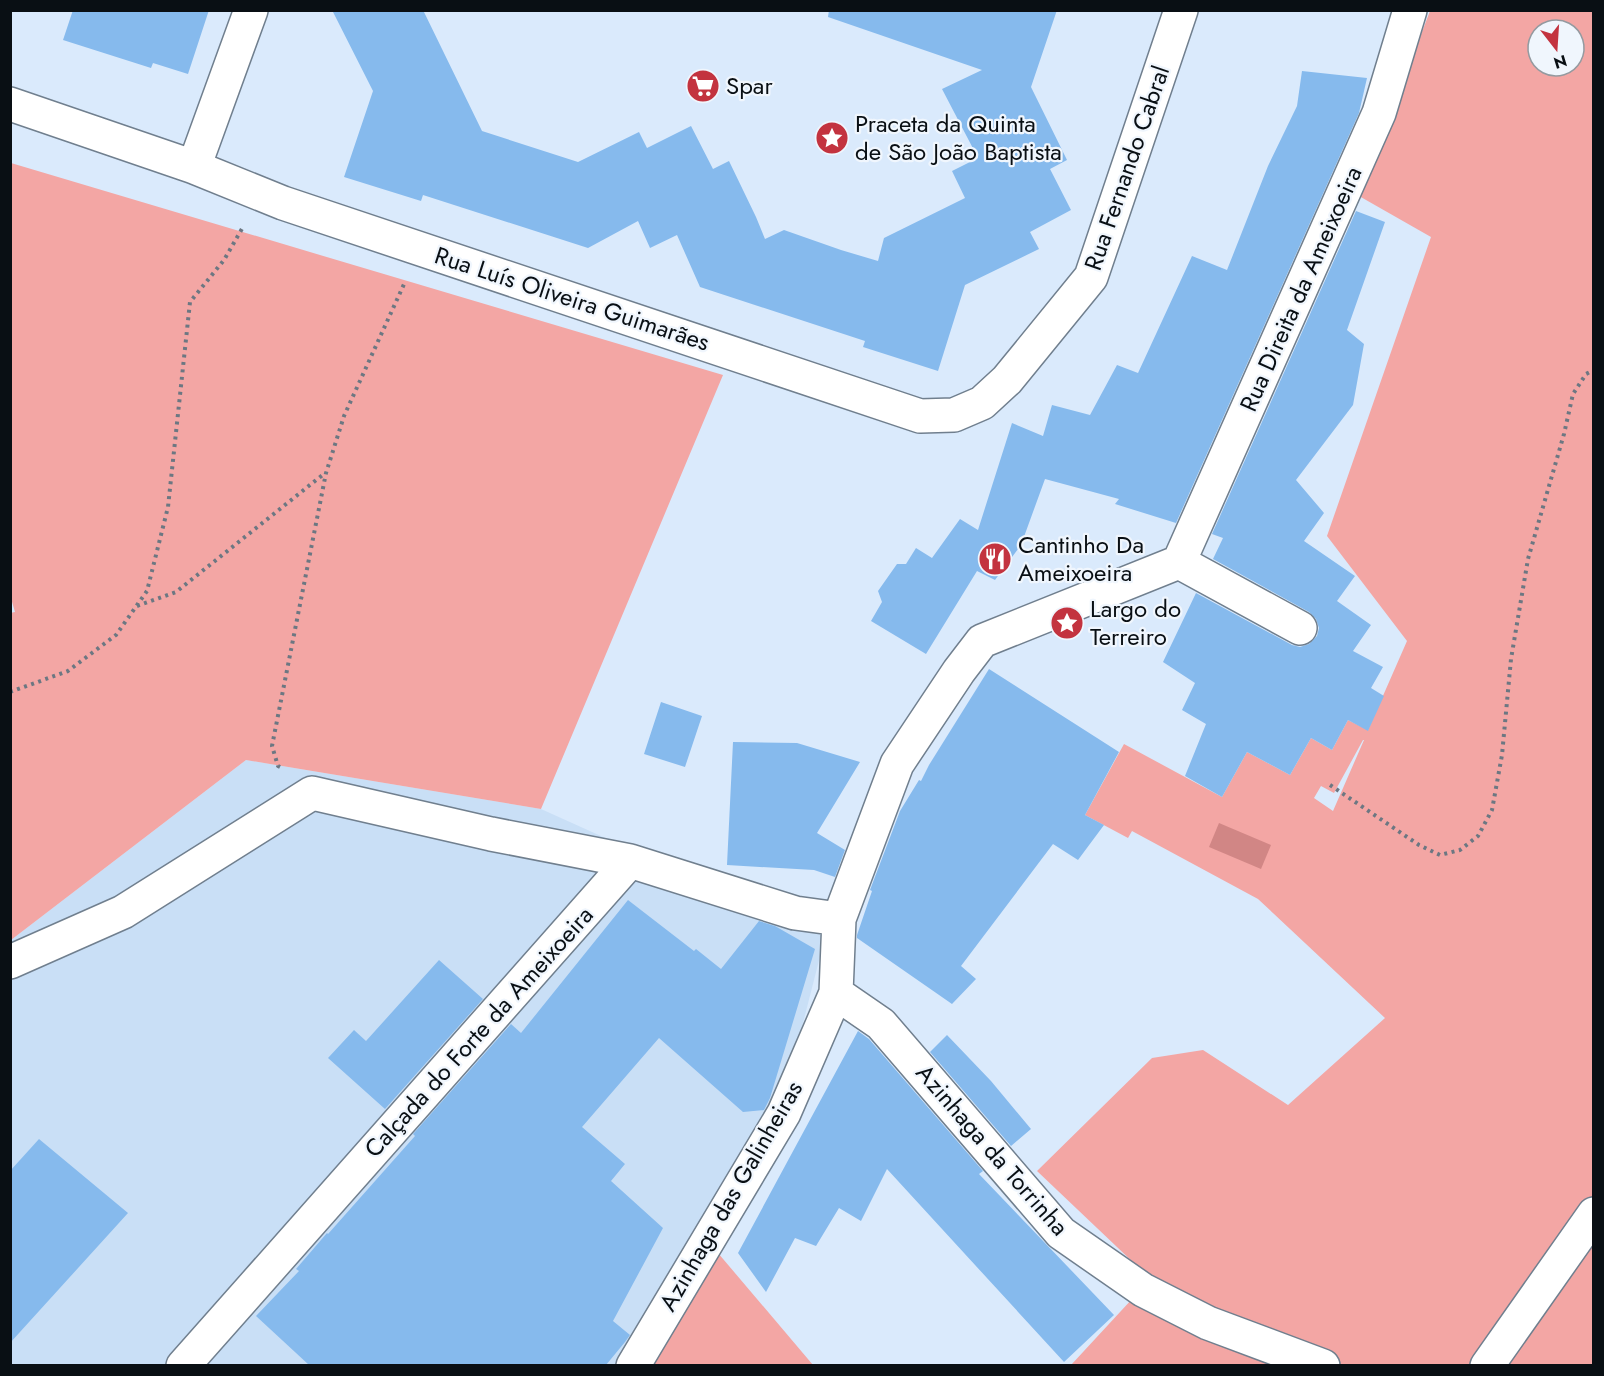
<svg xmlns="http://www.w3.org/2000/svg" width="1604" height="1376" font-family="Jost,sans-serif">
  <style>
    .built { fill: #c9dff6 }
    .green { fill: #f3a6a4; fill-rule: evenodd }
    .water { fill: #d18685 }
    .building { fill: #86baed }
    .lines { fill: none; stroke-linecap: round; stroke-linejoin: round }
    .minor-casing { stroke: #707f8e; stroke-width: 36 }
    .path { stroke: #6c7782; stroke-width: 4; stroke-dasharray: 3 4.5; stroke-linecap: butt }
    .minor { stroke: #fff; stroke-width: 33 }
    .labels { text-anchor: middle; stroke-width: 4.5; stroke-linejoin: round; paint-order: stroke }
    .poi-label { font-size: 24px; fill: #090f14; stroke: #f0f6fd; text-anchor: start }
    .street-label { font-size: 24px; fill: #090f14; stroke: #f0f6fd }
  </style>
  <rect width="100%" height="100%" fill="#daeafc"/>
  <path class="built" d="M 246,760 L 541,809 L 825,937 L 791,1070 L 618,1365 L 11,1366 L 11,940 Z"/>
  <path class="green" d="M 1430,11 L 1593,11 L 1593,1365 L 1071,1365 L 1133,1298 L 1137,1266 L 1037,1171 L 1152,1058 L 1203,1050 L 1288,1105 L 1385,1018 L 1258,899 L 1132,831 L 1128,838 L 1085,815 L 1124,744 L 1222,797 L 1247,752 L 1290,775 L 1311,738 L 1332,750 L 1348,720 L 1368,730 L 1407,641 L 1327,536 L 1431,237 L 1359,196 ZM 1538,30 L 1574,30 L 1574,66 L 1538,66 ZM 1363,740 L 1364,740 L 1333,811 L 1314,798 L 1321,786 L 1334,793 Z
    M 11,163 L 723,375 L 541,809 L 246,760 L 11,940 L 10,613 L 15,612 L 10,595 Z
    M 718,1253 L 813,1365 L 649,1366 Z"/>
  <path class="water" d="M 1219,823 L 1271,845 L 1261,869 L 1209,847 Z"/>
  <path class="building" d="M 73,10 L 209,10 L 188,74 L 153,63 L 151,68 L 63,40 Z
    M 332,10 L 423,10 L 482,131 L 578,162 L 639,132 L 647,148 L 691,126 L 713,169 L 729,161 L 756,217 L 765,239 L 784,230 L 841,250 L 878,261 L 884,238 L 965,198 L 952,171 L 978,158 L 942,89 L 982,70 L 828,17 L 829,10 L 1057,10 L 1031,87 L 1067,160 L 1050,169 L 1071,210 L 1030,232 L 1039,249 L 965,285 L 938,371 L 863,347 L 865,341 L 700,287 L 677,235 L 650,248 L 638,221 L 588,248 L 423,195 L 421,201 L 344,177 L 373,91 Z
    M 1302,71 L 1367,78 L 1359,113 L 1176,523 L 1115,504 L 1119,499 L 1045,479 L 1021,545 L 995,580 L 977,571 L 926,654 L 871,621 L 882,602 L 878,591 L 897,564 L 906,564 L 916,548 L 932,558 L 960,519 L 978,530 L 1012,423 L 1043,436 L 1052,405 L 1090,415 L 1117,365 L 1138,373 L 1192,256 L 1227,270 L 1268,166 L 1297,106 Z
    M 1356,211 L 1385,222 L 1347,330 L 1364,344 L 1353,405 L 1296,480 L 1324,513 L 1304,541 L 1355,576 L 1337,601 L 1371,625 L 1353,651 L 1383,667 L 1371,688 L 1384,696 L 1368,731 L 1348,720 L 1332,750 L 1311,738 L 1290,775 L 1247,752 L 1222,797 L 1185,776 L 1206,724 L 1182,710 L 1195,683 L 1163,662 L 1196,593 L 1292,645 L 1300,647 L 1309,644 L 1317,636 L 1319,628 L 1316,619 L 1309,612 L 1213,559 L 1223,538 L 1212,534 Z
    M 989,669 L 1119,752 L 1085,815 L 1104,825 L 1078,860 L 1053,844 L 961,966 L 976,979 L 952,1004 L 857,938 L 857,935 L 872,891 L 870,890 L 900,811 L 919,780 L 921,781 L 929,765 Z
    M 661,702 L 702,716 L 685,767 L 644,754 Z
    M 733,742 L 797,743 L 860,762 L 817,833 L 845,850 L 835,877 L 814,870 L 727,865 Z
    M 628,900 L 694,951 L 696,949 L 721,969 L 759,921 L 775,926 L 815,949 L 770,1098 L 764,1110 L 743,1112 L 659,1038 L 582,1127 L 625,1164 L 611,1181 L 663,1228 L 613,1321 L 630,1335 L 625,1342 L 606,1365 L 309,1365 L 256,1316 L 299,1271 L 296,1269 L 327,1233 L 328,1234 L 415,1136 L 413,1134 L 511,1024 L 521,1033 Z
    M 439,960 L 483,999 L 385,1109 L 328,1058 L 354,1030 L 366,1041 Z
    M 858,1031 L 869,1039 L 983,1171 L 979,1174 L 1114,1315 L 1064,1362 L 887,1169 L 861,1221 L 839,1208 L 816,1246 L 795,1238 L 766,1292 L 738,1253 Z
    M 947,1035 L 991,1081 L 1031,1129 L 1011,1146 L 930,1052 Z
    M 39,1139 L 128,1213 L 10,1343 L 10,1171 Z"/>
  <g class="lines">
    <defs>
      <path id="minor" d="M 10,104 L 194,167 L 283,203 L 920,416 L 954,415 L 982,403 L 1007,380 L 1091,277 L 1181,10
        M 194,167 L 251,10
        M 1179,562 L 1379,113 L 1410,10
        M 1179,562 L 1300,628
        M 10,962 L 123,912 L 312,793 L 491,834 L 630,861
        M 836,993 L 881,1024 L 1061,1233 L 1143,1290 L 1208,1323 L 1323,1366
        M 183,1366 L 630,861 L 795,913 L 839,919
        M 633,1366 L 784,1113 L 836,993 L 839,919 L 897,764 L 959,671 L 982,641 L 1179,562
        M 1487,1366 L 1594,1214"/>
    </defs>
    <use href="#minor" class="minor-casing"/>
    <path class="path" d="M 137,606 L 176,592 L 325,473
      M 10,692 L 68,671 L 116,635 L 147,591 L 168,507 L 190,302 L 224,260 L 243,227
      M 280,767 L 278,766 L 272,746 L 326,473 L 344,416 L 405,282
      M 1330,785 L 1419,845 L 1440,855 L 1460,850 L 1478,836 L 1492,810 L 1502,755 L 1511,659 L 1528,559 L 1564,434 L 1573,394 L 1586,374 L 1594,370"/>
    <use href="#minor" class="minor"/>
  </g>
  <defs>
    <symbol id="supermarket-disc" viewBox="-11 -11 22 22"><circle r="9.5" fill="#c3333f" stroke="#f0f6fd"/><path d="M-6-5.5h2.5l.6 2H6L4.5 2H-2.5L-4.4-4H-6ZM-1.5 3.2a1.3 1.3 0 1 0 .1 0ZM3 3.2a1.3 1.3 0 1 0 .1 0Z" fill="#fff"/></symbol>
    <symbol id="sight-disc" viewBox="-11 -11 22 22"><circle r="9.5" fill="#c3333f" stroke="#f0f6fd"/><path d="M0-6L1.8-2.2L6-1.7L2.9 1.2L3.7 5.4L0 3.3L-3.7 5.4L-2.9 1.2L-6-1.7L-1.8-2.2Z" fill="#fff"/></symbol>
    <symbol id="restaurant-disc" viewBox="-11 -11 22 22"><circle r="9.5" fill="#c3333f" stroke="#f0f6fd"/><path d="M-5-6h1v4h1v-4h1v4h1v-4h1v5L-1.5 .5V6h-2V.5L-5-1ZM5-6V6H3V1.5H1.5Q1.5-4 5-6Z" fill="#fff"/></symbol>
  </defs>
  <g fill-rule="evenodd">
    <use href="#supermarket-disc" x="684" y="67" width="38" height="38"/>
    <use href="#sight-disc" x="813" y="119" width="38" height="38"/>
    <use href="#restaurant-disc" x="976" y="540" width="38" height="38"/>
    <use href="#sight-disc" x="1048" y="604" width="38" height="38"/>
  </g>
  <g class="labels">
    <g class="poi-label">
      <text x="726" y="94">Spar</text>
      <text x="855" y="132">Praceta da Quinta<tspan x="855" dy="28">de São João Baptista</tspan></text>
      <text x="1018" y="553">Cantinho Da<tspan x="1018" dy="28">Ameixoeira</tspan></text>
      <text x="1090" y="617">Largo do<tspan x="1090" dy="28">Terreiro</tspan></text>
    </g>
    <g class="street-label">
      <text transform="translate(1127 168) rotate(-71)" y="8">Rua Fernando Cabral</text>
      <text transform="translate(1301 289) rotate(-66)" y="8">Rua Direita da Ameixoeira</text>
      <text transform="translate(572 299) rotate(18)" y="8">Rua Luís Oliveira Guimarães</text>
      <text transform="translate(479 1032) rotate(-48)" y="8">Calçada do Forte da Ameixoeira</text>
      <text transform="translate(992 1150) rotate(49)" y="8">Azinhaga da Torrinha</text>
      <text transform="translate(731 1196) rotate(-60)" y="8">Azinhaga das Galinheiras</text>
    </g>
  </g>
  <rect width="1604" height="1376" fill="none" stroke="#090f14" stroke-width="24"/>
  <g transform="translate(1556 48) rotate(163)"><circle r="28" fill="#f0f6fd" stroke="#949aa0" stroke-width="1.5"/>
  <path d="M0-4.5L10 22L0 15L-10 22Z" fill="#c3333f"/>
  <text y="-9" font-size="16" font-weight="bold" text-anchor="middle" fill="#090f14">N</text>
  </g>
</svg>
